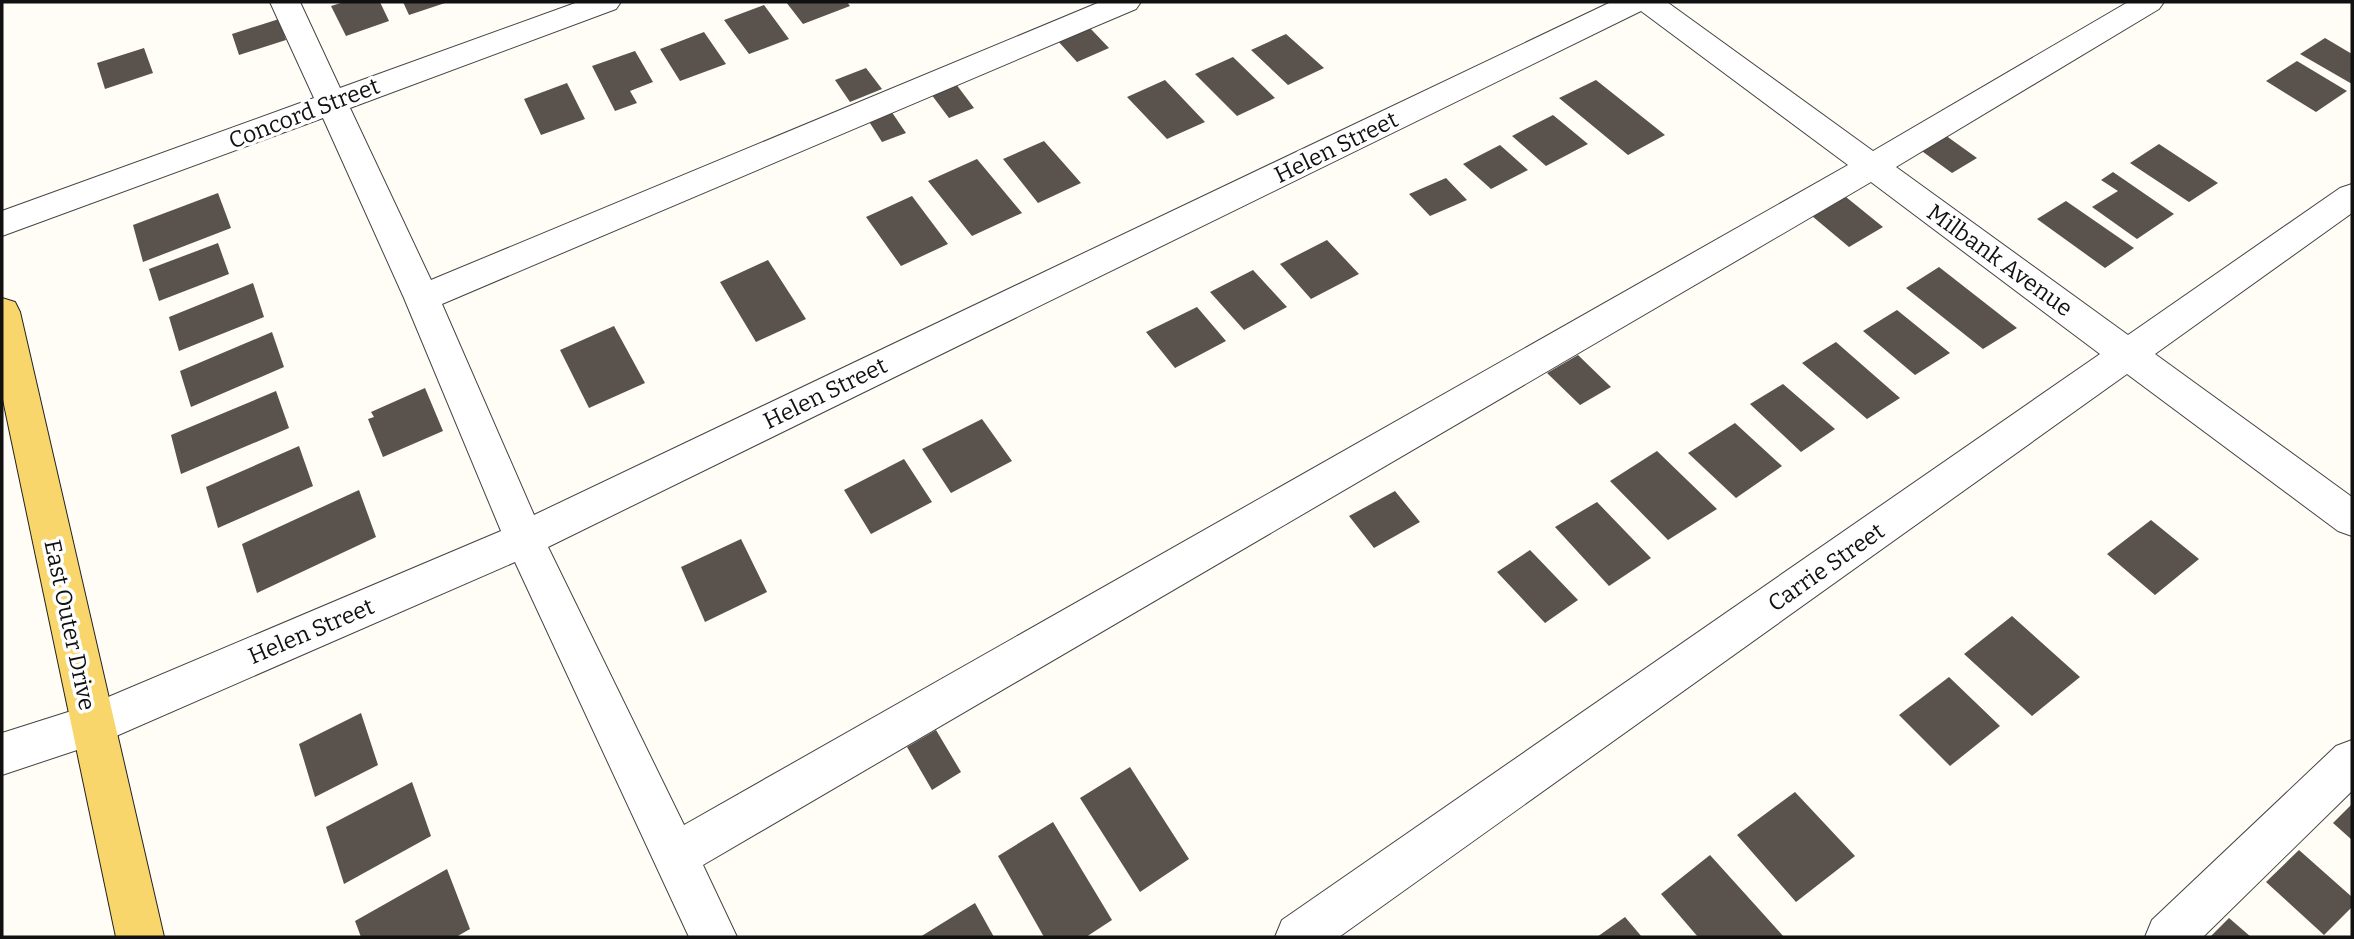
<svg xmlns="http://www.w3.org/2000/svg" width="2354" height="939" font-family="Bitter,serif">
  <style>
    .building { fill: #5a524d }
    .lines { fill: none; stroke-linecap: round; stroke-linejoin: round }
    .minor-casing { stroke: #444; stroke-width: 2 }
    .major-casing { stroke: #222; stroke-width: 2 }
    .minor { fill: #fff; fill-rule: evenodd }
    .major { fill: #f9d66b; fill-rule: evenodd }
    .labels { text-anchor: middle; stroke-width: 7; stroke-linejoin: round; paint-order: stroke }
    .street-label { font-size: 23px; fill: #111; stroke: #fff }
  </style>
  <rect width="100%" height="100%" fill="#fffdf5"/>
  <path class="building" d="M 344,2 L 380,2 L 389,21 L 346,36 L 331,6 Z
    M 403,2 L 448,2 L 409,15 Z
    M 786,2 L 847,2 L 850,6 L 803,24 Z
    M 764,5 L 789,39 L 749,54 L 724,20 Z
    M 279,19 L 286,40 L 239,55 L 232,34 Z
    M 1089,27 L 1109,48 L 1077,62 L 1057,40 Z
    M 704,32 L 726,64 L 680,81 L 660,49 Z
    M 1286,34 L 1324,68 L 1288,85 L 1251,50 Z
    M 2325,38 L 2352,54 L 2352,84 L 2300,54 Z
    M 144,48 L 153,73 L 105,89 L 97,63 Z
    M 635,51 L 653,82 L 630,91 L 637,103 L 615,111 L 592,66 Z
    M 1233,57 L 1275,98 L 1237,116 L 1195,74 Z
    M 2297,61 L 2347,91 L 2316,112 L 2266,81 Z
    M 866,68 L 882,89 L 850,102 L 835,80 Z
    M 1165,80 L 1205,122 L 1167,139 L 1127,97 Z
    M 1596,80 L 1665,135 L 1628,155 L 1559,98 Z
    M 567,83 L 585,119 L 541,135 L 524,99 Z
    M 956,84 L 974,108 L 949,118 L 931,94 Z
    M 891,111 L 906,133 L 882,142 L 868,120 Z
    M 1553,115 L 1588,144 L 1546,166 L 1512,136 Z
    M 1945,135 L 1977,158 L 1952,173 L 1919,149 Z
    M 1044,141 L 1081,183 L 1038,203 L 1003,159 Z
    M 2159,144 L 2218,183 L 2189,202 L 2130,163 Z
    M 1500,145 L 1528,170 L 1491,189 L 1463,164 Z
    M 977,159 L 1022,213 L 972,236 L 928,181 Z
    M 2113,172 L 2174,214 L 2137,239 L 2092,207 L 2118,191 L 2101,180 Z
    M 1446,178 L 1467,200 L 1430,216 L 1409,194 Z
    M 218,193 L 231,228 L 143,262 L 133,225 Z
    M 912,196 L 948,244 L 901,266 L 866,217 Z
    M 1846,197 L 1883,227 L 1849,247 L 1812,216 Z
    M 2066,201 L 2134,248 L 2105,268 L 2037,219 Z
    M 1327,240 L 1359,274 L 1311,299 L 1280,264 Z
    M 218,243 L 229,274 L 159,301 L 149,269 Z
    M 768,260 L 806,319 L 756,342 L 720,282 Z
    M 1939,267 L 2017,328 L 1983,349 L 1906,288 Z
    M 1253,270 L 1287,307 L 1244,330 L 1210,292 Z
    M 253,283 L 264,317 L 179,351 L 169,317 Z
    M 1197,307 L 1226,341 L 1175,368 L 1146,332 Z
    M 1897,310 L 1950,353 L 1915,375 L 1863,331 Z
    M 614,326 L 645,383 L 589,408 L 560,350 Z
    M 272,332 L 284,367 L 191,407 L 180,371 Z
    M 1836,342 L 1900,398 L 1867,419 L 1802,363 Z
    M 1578,355 L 1611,387 L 1580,405 L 1547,373 Z
    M 1783,384 L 1835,429 L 1801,452 L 1750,404 Z
    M 425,388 L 443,431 L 383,457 L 368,419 L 374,417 L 371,412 Z
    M 276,391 L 289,428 L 181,474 L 171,435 Z
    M 982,419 L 1012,461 L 951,493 L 922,449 Z
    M 1735,423 L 1782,466 L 1736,498 L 1688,453 Z
    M 299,446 L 313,486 L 218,528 L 206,487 Z
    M 1657,451 L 1717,509 L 1668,540 L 1610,481 Z
    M 904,459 L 932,502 L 871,534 L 844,490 Z
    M 359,490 L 376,537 L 257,593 L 242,544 Z
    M 1395,491 L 1420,522 L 1374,548 L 1349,516 Z
    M 1597,502 L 1651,558 L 1609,586 L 1555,527 Z
    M 2151,520 L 2199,559 L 2155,595 L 2107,554 Z
    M 741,539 L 767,592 L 705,622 L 681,567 Z
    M 1530,550 L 1578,600 L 1545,623 L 1497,572 Z
    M 2012,616 L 2080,677 L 2032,716 L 1964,654 Z
    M 1949,677 L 2000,726 L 1950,766 L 1899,715 Z
    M 361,713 L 378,765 L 315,797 L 299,744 Z
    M 936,730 L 961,772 L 932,790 L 907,747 Z
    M 1130,767 L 1189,859 L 1140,892 L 1080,798 Z
    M 412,782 L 431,836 L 344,884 L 326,827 Z
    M 1795,792 L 1855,856 L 1796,902 L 1737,835 Z
    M 2352,804 L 2352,840 L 2333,823 Z
    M 1053,822 L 1112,920 L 1086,937 L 1044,937 L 998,856 Z
    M 2299,850 L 2352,897 L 2352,907 L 2324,935 L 2266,882 Z
    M 1710,855 L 1784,937 L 1698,937 L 1661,894 Z
    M 447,869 L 470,929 L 456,937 L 361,937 L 355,921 Z
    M 975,903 L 994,937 L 920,937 Z
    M 1625,917 L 1642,937 L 1597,937 Z
    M 2229,918 L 2251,937 L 2210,937 Z"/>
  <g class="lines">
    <defs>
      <path id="minor" d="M 270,2 L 300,2 L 340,88 L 578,2 L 621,2 L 616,9 L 350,108 L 431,280 L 1100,2 L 1141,2 L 1136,9 L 442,304 L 534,515 L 1611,2 L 1667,2 L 1873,151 L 2128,2 L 2164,2 L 2159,9 L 1896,167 L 2128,335 L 2340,188 L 2352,184 L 2352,213 L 2155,354 L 2352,497 L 2352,536 L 2338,531 L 2127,374 L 1339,937 L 1275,937 L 1282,920 L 2100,354 L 1871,182 L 703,865 L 737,937 L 689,937 L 515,562 L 107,740 L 2,775 L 2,733 L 87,706 L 501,531 L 404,298 L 323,118 L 2,236 L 2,211 L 314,98 ZM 1641,11 L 1848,165 L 684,825 L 548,547 Z
        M 2352,740 L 2352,791 L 2203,937 L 2145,937 L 2152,920 L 2336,746 Z"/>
      <path id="major" d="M 2,298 L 15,302 L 20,312 L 164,937 L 116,937 L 2,395 Z"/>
    </defs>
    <use href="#minor" class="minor-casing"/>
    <use href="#major" class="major-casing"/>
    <use href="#minor" class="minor"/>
    <use href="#major" class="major"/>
  </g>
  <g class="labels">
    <g class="street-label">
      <text transform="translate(304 113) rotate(-21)" y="8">Concord Street</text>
      <text transform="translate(1336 147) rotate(-26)" y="8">Helen Street</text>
      <text transform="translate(2000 260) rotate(36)" y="8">Milbank Avenue</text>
      <text transform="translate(825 393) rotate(-26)" y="8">Helen Street</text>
      <text transform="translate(1826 567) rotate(-35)" y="8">Carrie Street</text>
      <text transform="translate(70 625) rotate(78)" y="8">East Outer Drive</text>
      <text transform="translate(311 631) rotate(-23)" y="8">Helen Street</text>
    </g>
  </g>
  <rect width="2354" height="939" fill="none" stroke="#111111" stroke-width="7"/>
</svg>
